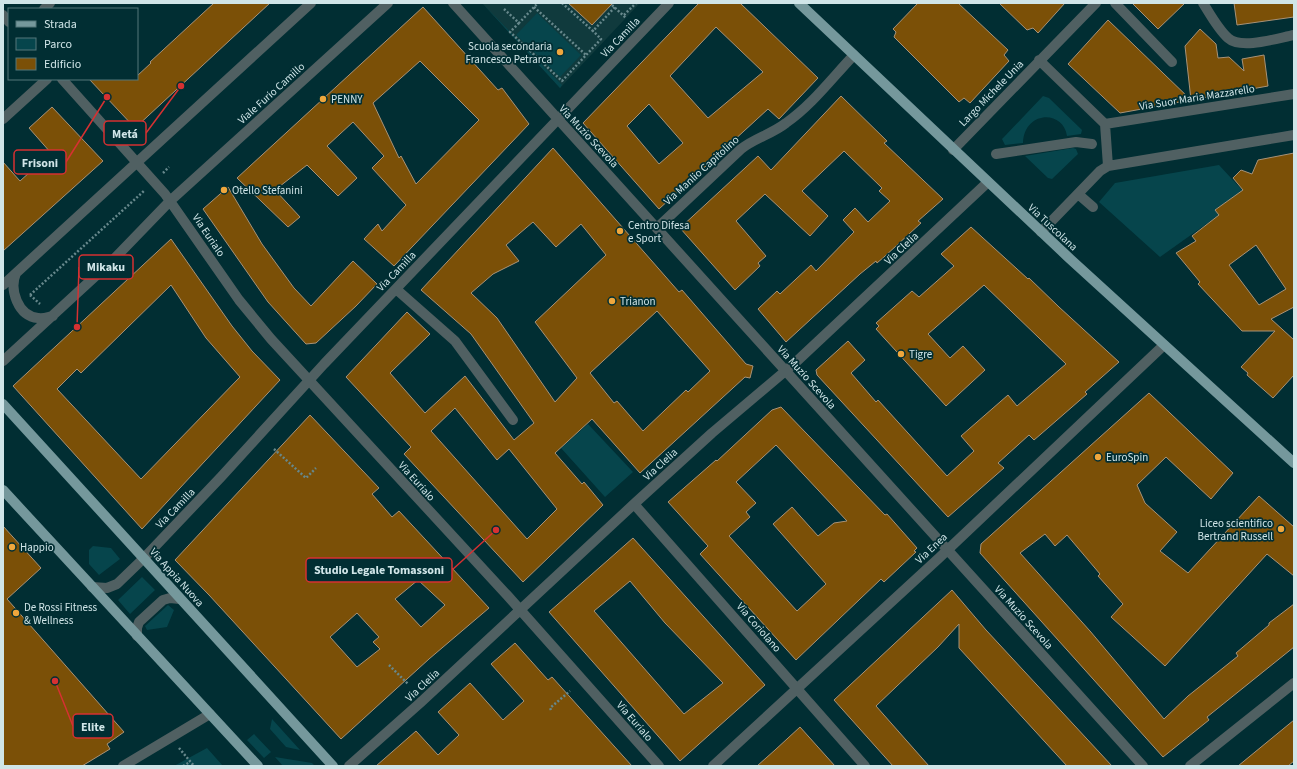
<svg xmlns="http://www.w3.org/2000/svg" width="1297" height="769" font-family="'Source Sans 3',sans-serif">
  <style>
    .built { fill: #103a3d }
    .green { fill: #06454c }
    .building { fill: #7b5007; stroke: #a89277; fill-rule: evenodd }
    .lines { fill: none; stroke-linecap: round; stroke-linejoin: round }
    .path { stroke: #67888c; stroke-width: 2.5; stroke-dasharray: 2 2; stroke-linecap: butt }
    .minor { stroke: #506062; stroke-width: 10 }
    .major { stroke: #75989c; stroke-width: 10 }
    .poi-dot { fill: #efa73d; stroke: #012e33; stroke-width: 1.5 }
    .labels { text-anchor: middle; stroke-width: 3.5; stroke-linejoin: round; paint-order: stroke }
    .street-label { font-size: 11px; fill: #d0e5e8; stroke: #012e33 }
    .poi-label { font-size: 11px; fill: #d0e5e8; stroke: #012e33; text-anchor: start }
    .leader { fill: none; stroke: #d63132; stroke-width: 1.5 }
    .callout-dot { fill: #d63132; stroke: #012e33; stroke-width: 1.5 }
    .callout { fill: #012e33; stroke: #d63132; stroke-width: 1.5 }
    .callout-label { font-size: 12px; text-anchor: middle; font-weight: bold; fill: #d0e5e8 }
  </style>
  <rect width="100%" height="100%" fill="#012e33"/>
  <path class="built" d="M 482,3 L 640,3 L 560,88 Z"/>
  <path class="green" d="M 482,3 L 562,85 L 560,88 Z
    M 537,13 L 581,55 L 560,77 L 516,35 Z
    M 1043,96 L 1049,98 L 1082,130 L 1081,134 L 1067,136 C 1063,109 1024,111 1023,143 L 1005,145 L 1002,139 L 1004,137 Z
    M 1073,148 L 1076,149 L 1078,154 L 1052,179 L 1048,178 L 1025,156 Z
    M 1219,165 L 1243,191 L 1216,209 L 1219,215 L 1160,257 L 1099,202 L 1115,183 Z
    M 588,424 L 633,472 L 605,497 L 561,448 Z
    M 93,546 L 111,548 L 120,559 L 99,575 L 89,564 L 89,550 Z
    M 142,577 L 155,590 L 130,614 L 118,600 Z
    M 168,605 L 174,610 L 167,627 L 147,630 L 145,626 Z
    M 272,719 L 300,750 L 286,747 L 270,729 Z
    M 254,734 L 271,752 L 264,758 L 247,740 Z
    M 207,748 L 223,766 L 174,766 Z
    M 275,757 L 312,763 L 315,766 L 283,766 Z"/>
  <path class="building" d="M 214,3 L 270,3 L 135,128 L 89,79 L 137,79 L 137,76 L 151,63 L 150,62 Z
    M 568,3 L 613,3 L 592,25 Z
    M 699,3 L 740,3 L 818,78 L 779,119 L 768,109 L 659,209 L 583,123 ZM 716,27 L 763,72 L 708,118 L 670,76 ZM 649,104 L 683,143 L 659,164 L 627,126 Z
    M 918,3 L 958,3 L 1008,50 L 1004,55 L 1009,61 L 970,103 L 964,98 L 959,102 L 894,37 L 896,32 L 893,29 Z
    M 999,3 L 1065,3 L 1038,33 L 1033,28 L 1027,30 Z
    M 1132,3 L 1185,3 L 1158,29 Z
    M 1234,3 L 1294,3 L 1294,17 L 1237,25 Z
    M 423,7 L 498,90 L 502,88 L 529,124 L 394,266 L 364,239 L 378,224 L 382,231 L 406,205 L 372,168 L 384,156 L 353,122 L 327,146 L 357,178 L 338,196 L 307,165 L 275,190 L 300,217 L 288,227 L 237,178 ZM 420,61 L 479,120 L 416,184 L 401,156 L 399,158 L 373,103 Z
    M 1108,20 L 1191,100 L 1120,113 L 1068,64 Z
    M 1200,29 L 1216,44 L 1218,58 L 1229,57 L 1244,71 L 1242,59 L 1264,55 L 1268,86 L 1191,100 L 1185,46 Z
    M 841,96 L 887,141 L 884,143 L 943,199 L 918,221 L 921,223 L 884,257 L 877,263 L 876,261 L 860,274 L 786,342 L 758,309 L 777,291 L 780,294 L 811,265 L 816,271 L 854,232 L 843,220 L 855,208 L 868,222 L 890,201 L 879,191 L 882,188 L 844,151 L 802,191 L 828,216 L 810,236 L 765,194 L 736,221 L 766,256 L 758,263 L 760,266 L 735,290 L 680,228 L 758,156 L 771,170 Z
    M 52,107 L 103,161 L 3,251 L 3,162 L 20,181 L 51,153 L 29,128 Z
    M 553,148 L 679,292 L 682,290 L 746,364 L 753,366 L 750,378 L 745,377 L 640,473 L 592,419 L 555,453 L 582,484 L 584,482 L 603,505 L 523,582 L 404,454 L 411,447 L 346,377 L 407,312 L 430,334 L 390,373 L 425,413 L 465,376 L 514,440 L 534,423 L 471,334 L 421,290 ZM 533,222 L 556,247 L 581,224 L 606,255 L 535,322 L 577,378 L 555,402 L 497,318 L 471,293 L 493,274 L 519,261 L 506,245 ZM 657,311 L 710,371 L 688,392 L 686,390 L 643,431 L 617,401 L 614,403 L 590,373 ZM 455,408 L 497,460 L 509,449 L 557,509 L 527,539 L 431,431 Z
    M 1294,153 L 1294,307 L 1271,319 L 1294,340 L 1294,375 L 1273,398 L 1247,375 L 1248,373 L 1241,367 L 1275,331 L 1242,331 L 1198,284 L 1200,282 L 1176,253 L 1196,241 L 1192,236 L 1219,215 L 1215,210 L 1243,190 L 1233,178 L 1241,170 L 1252,174 L 1258,160 ZM 1256,245 L 1286,289 L 1259,305 L 1229,265 Z
    M 228,187 L 262,244 L 294,288 L 311,306 L 353,261 L 377,284 L 356,306 L 316,343 L 306,344 L 268,302 L 203,209 Z
    M 971,227 L 1028,279 L 1029,278 L 1059,307 L 1119,362 L 1085,392 L 1087,394 L 1041,434 L 1034,440 L 1029,435 L 998,463 L 1004,468 L 948,517 L 817,375 L 816,370 L 848,341 L 865,360 L 851,373 L 876,402 L 878,400 L 947,476 L 974,451 L 961,436 L 1008,395 L 1017,406 L 1066,364 L 984,285 L 928,334 L 950,358 L 963,346 L 985,370 L 946,406 L 876,329 L 879,326 L 876,323 L 912,291 L 919,297 L 954,266 L 941,254 Z
    M 171,239 L 232,326 L 252,351 L 280,380 L 142,529 L 13,386 ZM 171,285 L 206,338 L 240,377 L 141,479 L 57,389 L 77,369 L 81,373 Z
    M 1149,393 L 1233,473 L 1211,499 L 1166,457 L 1137,485 L 1145,503 L 1177,532 L 1160,551 L 1188,573 L 1259,496 L 1294,527 L 1294,576 L 1267,554 L 1165,666 L 1111,617 L 1123,604 L 1098,576 L 1100,574 L 1067,535 L 1055,546 L 1045,534 L 1020,553 L 1090,631 L 1164,719 L 1188,696 L 1238,656 L 1236,653 L 1269,625 L 1269,623 L 1294,604 L 1294,647 L 1207,717 L 1209,720 L 1163,757 L 980,553 L 981,544 Z
    M 781,407 L 885,515 L 887,514 L 917,548 L 914,551 L 916,552 L 884,582 L 881,579 L 796,660 L 700,554 L 708,546 L 668,502 L 716,460 L 717,461 L 772,410 ZM 776,445 L 847,521 L 834,523 L 818,536 L 792,507 L 773,524 L 826,584 L 797,611 L 729,536 L 750,517 L 746,512 L 756,503 L 736,482 Z
    M 310,415 L 379,488 L 372,494 L 392,517 L 399,511 L 489,608 L 429,659 L 341,739 L 209,595 L 175,560 ZM 418,580 L 445,605 L 421,627 L 395,599 ZM 357,613 L 379,637 L 373,642 L 380,649 L 357,667 L 330,637 Z
    M 3,526 L 41,568 L 7,599 L 124,732 L 107,744 L 110,749 L 82,766 L 3,766 Z
    M 633,538 L 765,685 L 680,761 L 549,612 ZM 630,581 L 665,623 L 723,683 L 684,714 L 594,611 Z
    M 952,590 L 986,630 L 1112,766 L 1067,766 L 959,648 L 959,624 L 938,647 L 876,706 L 929,766 L 893,766 L 834,700 Z
    M 515,643 L 548,680 L 552,677 L 632,766 L 376,766 L 416,731 L 438,755 L 459,735 L 438,712 L 470,683 L 503,720 L 514,710 L 524,701 L 491,664 Z
    M 1294,720 L 1294,761 L 1288,766 L 1238,766 Z
    M 800,727 L 835,766 L 757,766 L 775,750 Z"/>
  <g class="lines">
    <path class="path" d="M 562,3 L 593,31 L 615,7
      M 612,5 L 626,18
      M 534,7 L 586,55
      M 504,9 L 519,23 L 538,3
      M 624,15 L 636,3
      M 519,23 L 510,32 L 562,81 L 601,39 L 593,31
      M 163,173 L 169,167
      M 30,295 L 145,190
      M 30,295 L 40,304
      M 274,449 L 306,478 L 316,468
      M 389,665 L 408,684
      M 551,710 L 550,708 L 570,691
      M 179,748 L 194,766
      M 183,766 L 190,762"/>
    <path class="minor" d="M 453,3 L 1143,766
      M 1115,3 L 1172,62
      M 1203,3 C 1210,14 1218,29 1228,38 C 1241,50 1278,38 1294,35
      M 44,9 L 50,3
      M 3,15 L 9,22
      M 1039,60 L 1105,124 L 1108,166 L 1100,171 L 1041,232
      M 62,79 L 165,194 L 239,300 L 271,339 L 507,595 L 659,766
      M 3,119 L 47,79
      M 1105,124 L 1294,94
      M 953,150 L 1096,3
      M 996,154 L 1076,142 L 1092,144
      M 1108,166 L 1294,135
      M 1078,194 L 1093,207
      M 657,228 L 741,149 C 755,138 772,134 786,123 C 812,105 832,78 854,55
      M 16,273 C 9,290 18,316 38,318 C 43,319 48,317 53,316
      M 3,285 L 311,3
      M 396,289 L 455,341 L 513,420
      M 3,361 L 113,260 L 170,201 L 388,3
      M 634,504 L 865,766
      M 92,587 L 107,588 L 117,584 L 144,558 L 221,477 L 324,364 L 669,3
      M 137,636 L 137,628 L 139,622 L 163,600 L 170,598 L 180,599
      M 123,766 L 210,714
      M 349,766 L 420,703 L 634,504 L 712,433 L 796,362 L 988,182
      M 713,766 L 939,558 L 1164,345
      M 1190,766 L 1294,683"/>
    <path class="major" d="M 799,3 L 1068,257 L 1294,463
      M 3,404 L 333,766
      M 3,490 L 258,766"/>
  </g>
  <g class="poi-dot">
    <circle cx="560" cy="52" r="4"/>
    <circle cx="323" cy="99" r="4"/>
    <circle cx="224" cy="190" r="4"/>
    <circle cx="620" cy="231" r="4"/>
    <circle cx="612" cy="301" r="4"/>
    <circle cx="901" cy="354" r="4"/>
    <circle cx="1098" cy="457" r="4"/>
    <circle cx="1281" cy="529" r="4"/>
    <circle cx="12" cy="547" r="4"/>
    <circle cx="16" cy="613" r="4"/>
  </g>
  <g class="labels">
    <g class="street-label">
      <text transform="translate(620 37) rotate(-46)" y="4">Via Camilla</text>
      <text transform="translate(271 93) rotate(-42)" y="4">Viale Furio Camillo</text>
      <text transform="translate(991 93) rotate(-46)" y="4">Largo Michele Unia</text>
      <text transform="translate(1197 97) rotate(-9)" y="4">Via Suor Maria Mazzarello</text>
      <text transform="translate(589 136) rotate(47)" y="4">Via Muzio Scevola</text>
      <text transform="translate(701 170) rotate(-42)" y="4">Via Manlio Capitolino</text>
      <text transform="translate(1053 227) rotate(43)" y="4">Via Tuscolana</text>
      <text transform="translate(209 235) rotate(56)" y="4">Via Eurialo</text>
      <text transform="translate(901 248) rotate(-43)" y="4">Via Clelia</text>
      <text transform="translate(396 271) rotate(-46)" y="4">Via Camilla</text>
      <text transform="translate(807 377) rotate(48)" y="4">Via Muzio Scevola</text>
      <text transform="translate(660 464) rotate(-42)" y="4">Via Clelia</text>
      <text transform="translate(417 481) rotate(48)" y="4">Via Eurialo</text>
      <text transform="translate(175 508) rotate(-46)" y="4">Via Camilla</text>
      <text transform="translate(931 548) rotate(-43)" y="4">Via Enea</text>
      <text transform="translate(177 577) rotate(48)" y="4">Via Appia Nuova</text>
      <text transform="translate(1024 617) rotate(48)" y="4">Via Muzio Scevola</text>
      <text transform="translate(759 627) rotate(49)" y="4">Via Coriolano</text>
      <text transform="translate(422 685) rotate(-43)" y="4">Via Clelia</text>
      <text transform="translate(635 721) rotate(49)" y="4">Via Eurialo</text>
    </g>
    <g class="poi-label">
      <text x="552" y="50" text-anchor="end">Scuola secondaria<tspan x="552" dy="13">Francesco Petrarca</tspan></text>
      <text x="331" y="103">PENNY</text>
      <text x="232" y="194">Otello Stefanini</text>
      <text x="628" y="229">Centro Difesa<tspan x="628" dy="13">e Sport</tspan></text>
      <text x="620" y="305">Trianon</text>
      <text x="909" y="358">Tigre</text>
      <text x="1106" y="461">EuroSpin</text>
      <text x="1273" y="527" text-anchor="end">Liceo scientifico<tspan x="1273" dy="13">Bertrand Russell</tspan></text>
      <text x="20" y="551">Happio</text>
      <text x="24" y="611">De Rossi Fitness<tspan x="24" dy="13">&amp; Wellness</tspan></text>
    </g>
  </g>
  <path class="leader" d="M181 86L146 133M107 97L66 162M77 327L79 267M496 530L452 570M55 681L73 726"/>
  <g class="callout-dot">
    <circle cx="181" cy="86" r="4"/>
    <circle cx="107" cy="97" r="4"/>
    <circle cx="77" cy="327" r="4"/>
    <circle cx="496" cy="530" r="4"/>
    <circle cx="55" cy="681" r="4"/>
  </g>
  <g class="callout">
    <rect x="104" y="121" width="42" height="24" rx="4"/>
    <rect x="14" y="150" width="52" height="24" rx="4"/>
    <rect x="79" y="255" width="54" height="24" rx="4"/>
    <rect x="306" y="558" width="146" height="24" rx="4"/>
    <rect x="73" y="714" width="40" height="24" rx="4"/>
  </g>
  <g class="callout-label">
    <text x="125" y="138">Metá</text>
    <text x="40" y="167">Frisoni</text>
    <text x="106" y="271">Mikaku</text>
    <text x="379" y="574">Studio Legale Tomassoni</text>
    <text x="93" y="731">Elite</text>
  </g>
  <rect width="1297" height="769" fill="none" stroke="#d0e5e8" stroke-width="8"/>
  <rect x="8" y="8" width="130" height="72" fill="#012e33" stroke="#54777b"/>
  <rect x="16" y="21" width="20" height="6" fill="#75989c" stroke="#54777b"/>
  <text x="44" y="28" font-size="12" fill="#d0e5e8">Strada</text>
  <rect x="16" y="38" width="20" height="12" fill="#06454c" stroke="#54777b"/>
  <text x="44" y="48" font-size="12" fill="#d0e5e8">Parco</text>
  <rect x="16" y="58" width="20" height="12" fill="#7b5007" stroke="#54777b"/>
  <text x="44" y="68" font-size="12" fill="#d0e5e8">Edificio</text>
</svg>
